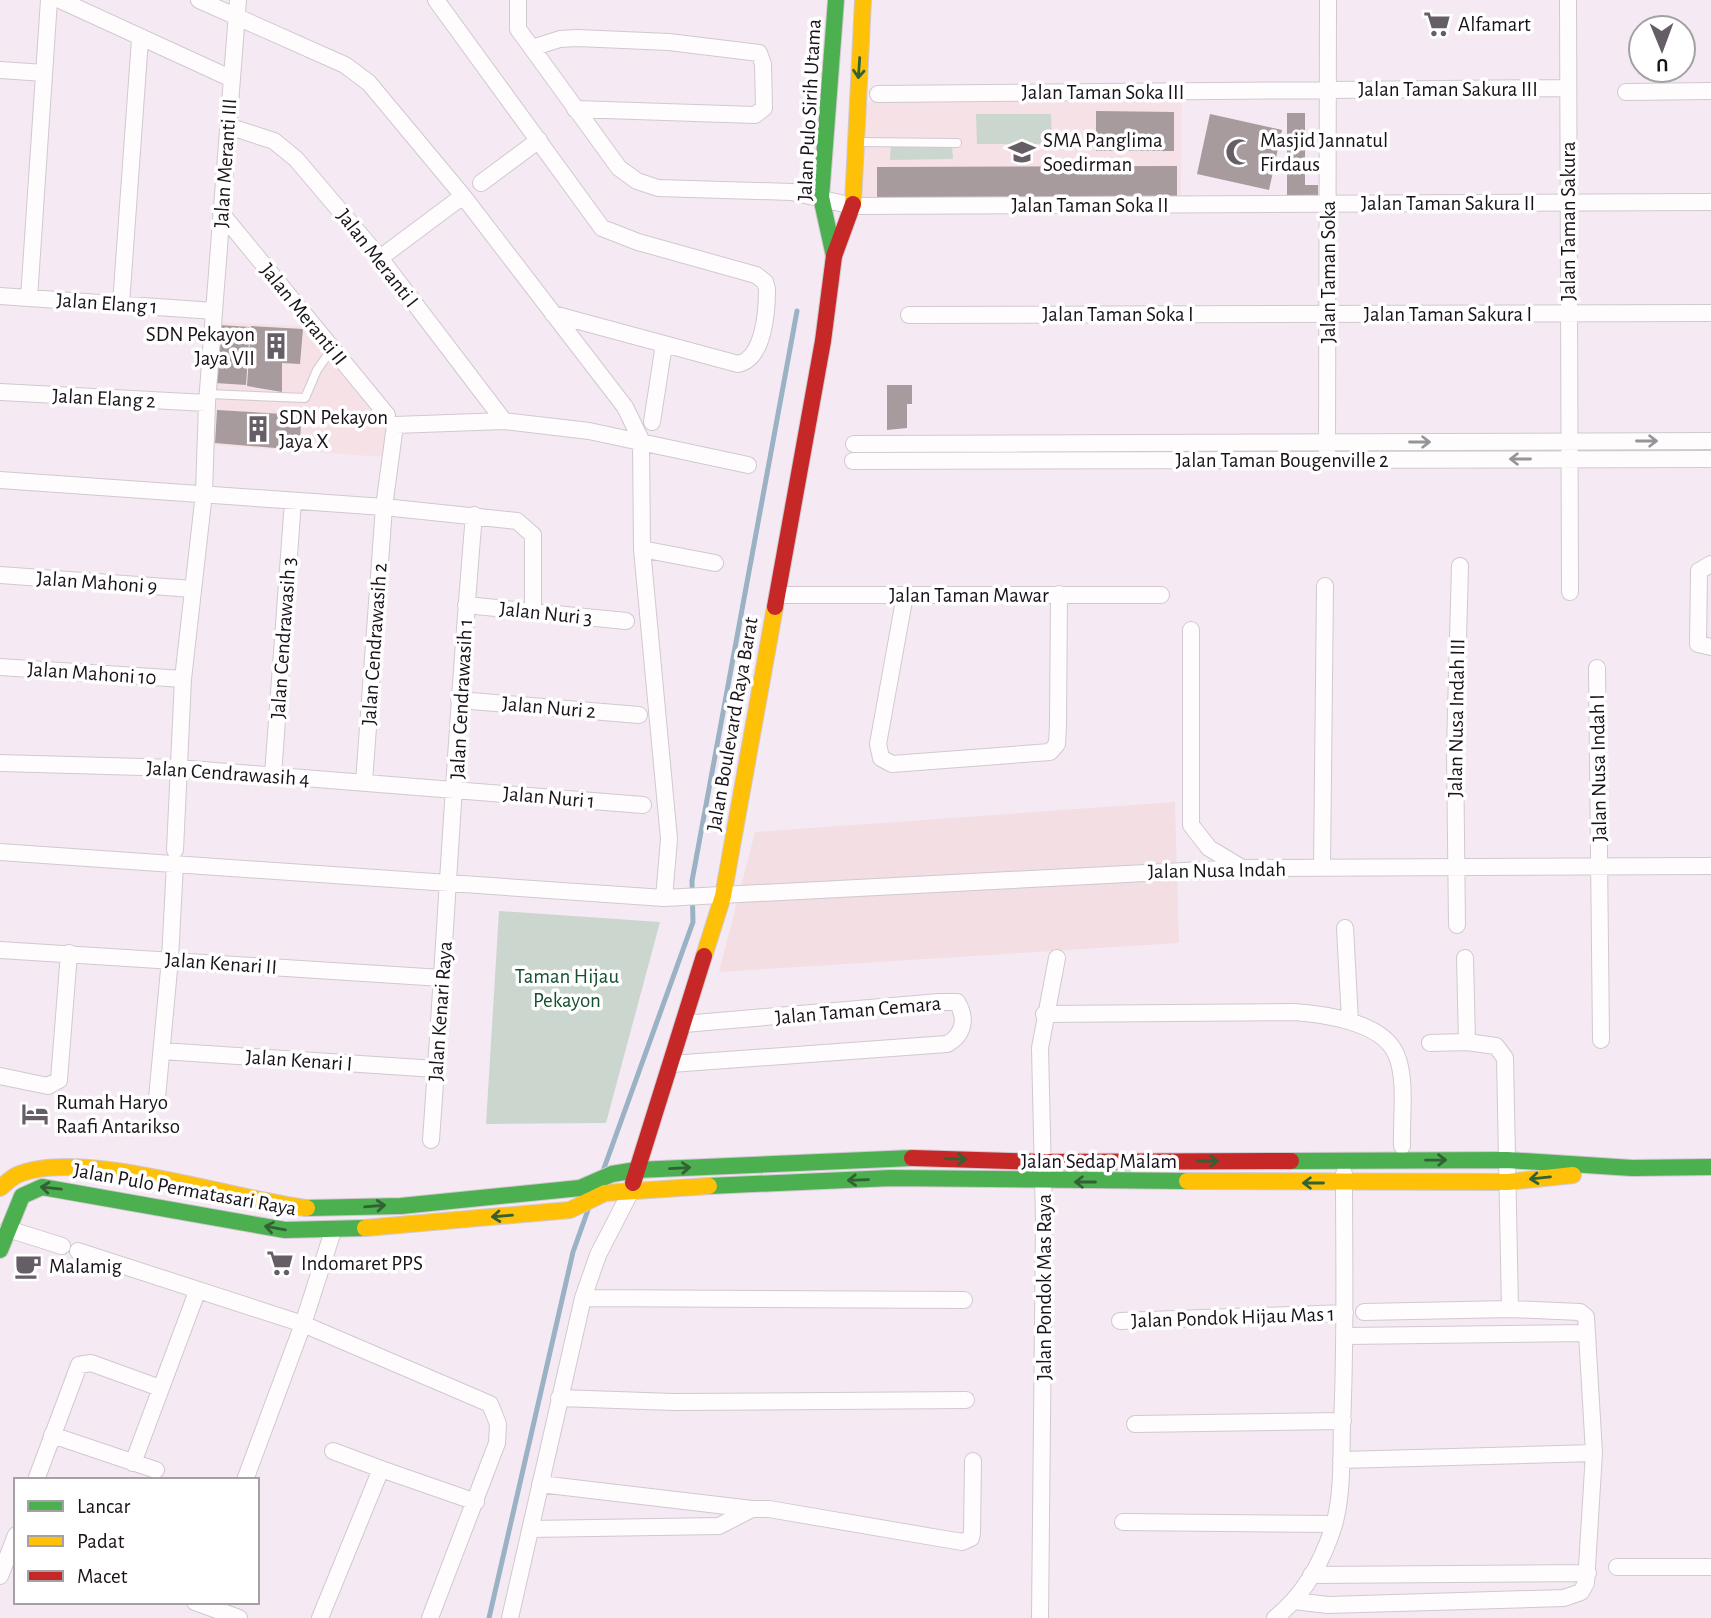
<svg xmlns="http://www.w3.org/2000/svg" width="1711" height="1618" font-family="'Alegreya Sans',sans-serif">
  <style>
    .commercial { fill: #f2dee3 }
    .education { fill: #f6e2e6 }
    .green { fill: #cbd6cf }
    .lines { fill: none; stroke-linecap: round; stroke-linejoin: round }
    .stream { stroke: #9ab2c4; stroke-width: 5 }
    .building { fill: #a79b9e }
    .lane-casing { stroke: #d1c8d0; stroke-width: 10 }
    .street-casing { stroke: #d1c8d0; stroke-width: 18 }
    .fast-casing { stroke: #d1c8d0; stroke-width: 18 }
    .slow-casing { stroke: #d1c8d0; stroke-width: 18 }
    .jam-casing { stroke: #d1c8d0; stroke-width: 18 }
    .lane { stroke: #fefcfd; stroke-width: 8 }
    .street { stroke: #fefcfd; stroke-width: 16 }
    .fast { stroke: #4caf50; stroke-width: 16 }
    .slow { stroke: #ffc107; stroke-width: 16 }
    .jam { stroke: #c62828; stroke-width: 16 }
    .oneway { stroke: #326134 }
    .oneway2 { stroke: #979396 }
    .labels { text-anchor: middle; stroke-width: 7; stroke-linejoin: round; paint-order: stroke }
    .poi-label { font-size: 21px; fill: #191319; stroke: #fff; text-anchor: start }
    .street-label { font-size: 21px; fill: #191319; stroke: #fff }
    .park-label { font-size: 21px; fill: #16512f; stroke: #fff }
  </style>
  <rect width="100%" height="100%" fill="#f5eaf4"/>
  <path class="commercial" d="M 1175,802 L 1179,943 L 719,972 L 755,832 Z"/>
  <path class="education" d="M 1182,101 L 1181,202 L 859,206 L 864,102 Z
    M 219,322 L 302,326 L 385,427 L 384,457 L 211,445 Z"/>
  <path class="green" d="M 976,114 L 1051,114 L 1052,144 L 977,144 Z
    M 891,144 L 952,145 L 953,159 L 890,160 Z
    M 499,911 L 660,922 L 606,1123 L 486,1124 Z"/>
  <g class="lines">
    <path class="stream" d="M 603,1171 L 693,922 L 692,881 L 797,311
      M 489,1618 L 573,1252 L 588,1210"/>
  </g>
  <path class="building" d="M 1096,111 L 1174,112 L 1174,151 L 1096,151 Z
    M 1287,113 L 1305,113 L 1305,185 L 1318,185 L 1318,198 L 1287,198 Z
    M 1210,114 L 1282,130 L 1269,190 L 1197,174 Z
    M 1177,166 L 1177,200 L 877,201 L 877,167 Z
    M 219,325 L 250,327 L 246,385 L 215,383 Z
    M 251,326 L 303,329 L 300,364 L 282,363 L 282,392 L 247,386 Z
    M 887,385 L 912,385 L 912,404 L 907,404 L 907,428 L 887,430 Z
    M 217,410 L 301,415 L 300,450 L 215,443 Z"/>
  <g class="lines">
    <defs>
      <path id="lane" d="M 858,142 L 957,143
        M 208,394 L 305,398 L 317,370 L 332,349"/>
      <path id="street" d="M 60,0 L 230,78
        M 199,0 L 345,65 L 369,83 L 463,196 L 625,407 L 641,440 L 642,549 L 669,839 L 664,898
        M 436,0 L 602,228 L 638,242 L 756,275 L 765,282 L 767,289 C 767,311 764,359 738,364 L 553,314
        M 518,0 L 518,29 L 619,168 L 637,181 L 658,188 L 792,192 L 853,206 L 1711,202
        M 1568,0 L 1570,592
        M 532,48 L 560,39 L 577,38 L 669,42 L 759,53 L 763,64 L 764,108 L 755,115 L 575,109
        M 0,70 L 44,73
        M 1626,92 L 1711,91
        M 878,94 L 1568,88
        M 228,126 L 274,141 L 296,159 L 380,258 L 504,421
        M 481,183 L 539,140
        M 221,213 L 387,415
        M 380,258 L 463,196
        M 0,296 L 214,311
        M 29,298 L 49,0
        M 121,304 L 140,39
        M 909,315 L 1711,313
        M 0,392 L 207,403
        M 652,422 L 664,344
        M 854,444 L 1711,441
        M 1327,453 L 1328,0
        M 853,461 L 1711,459
        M 0,480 L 384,507 L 517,521 L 533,535 L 533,612
        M 642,549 L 715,563
        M 1711,564 L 1699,571 L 1698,644 L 1711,647
        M 0,575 L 193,589
        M 777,595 L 1161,595
        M 905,595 L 878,744 L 881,758 L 892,764 L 1050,752 L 1057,744 L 1058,724 L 1059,594
        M 466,605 L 626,621
        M 1191,630 L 1191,825 L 1209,848 L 1242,868
        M 0,667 L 183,679
        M 1597,668 L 1601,1040
        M 459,700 L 639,715
        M 0,763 L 178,768 L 643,805
        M 273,775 L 293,501
        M 364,782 L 384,507 L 395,425 L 504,421 L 589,431 L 748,465
        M 175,850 L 183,679 L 204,493 L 207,403 L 238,0
        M 0,852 L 664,898 L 1242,868 L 1711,866
        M 1322,868 L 1325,586
        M 1457,925 L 1455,749 L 1460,566
        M 1345,928 L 1350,1021
        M 0,950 L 442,978
        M 1044,1014 L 1294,1012 C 1324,1014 1382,1022 1396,1054 C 1407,1079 1401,1118 1402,1146
        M 1430,1043 L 1467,1042
        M 162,1051 L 436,1069
        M 671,1064 L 947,1044 C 964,1035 967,1018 957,1002 L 939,1002 L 684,1024
        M 0,1076 L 48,1086 L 59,1080 L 69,953
        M 157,1098 L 170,959 L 175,863
        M 431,1140 C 446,931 456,723 474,515
        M 8,1229 L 62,1246
        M 78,1251 L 303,1324 L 490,1404 L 498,1424 L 497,1443 L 430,1618
        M 583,1298 L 964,1300
        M 1364,1312 L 1510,1309
        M 1120,1321 L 1345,1313
        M 1347,1336 L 1587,1333
        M 559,1398 L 674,1402 L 966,1400
        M 1135,1424 L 1343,1421
        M 52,1435 L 156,1470
        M 333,1451 L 381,1469
        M 1341,1460 L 1594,1453
        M 133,1463 L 197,1292
        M 36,1480 L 79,1365 L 91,1363 L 160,1388
        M 245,1480 L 303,1324 L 333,1231
        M 540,1484 L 752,1509
        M 1123,1522 L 1334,1524
        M 531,1529 L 719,1526 L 752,1509 L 769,1509 L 962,1542 L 971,1538 L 972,1533 L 973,1461
        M 1617,1567 L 1711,1567
        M 1311,1575 L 1588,1573
        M 0,1576 L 16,1535
        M 1294,1601 L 1328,1605 L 1564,1598 L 1581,1592 L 1586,1583 L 1594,1453 L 1586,1317 L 1580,1312 L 1510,1309 L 1505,1058 L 1496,1046 L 1467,1042 L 1465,958
        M 195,1602 L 239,1618
        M 320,1618 L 381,1469 L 476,1502
        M 510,1618 L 583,1298 L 598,1255 L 632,1189
        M 1040,1618 L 1044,1221 L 1040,1048 L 1057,958
        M 1275,1618 C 1304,1595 1323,1560 1334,1525 C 1343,1493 1341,1457 1342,1424 C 1346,1340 1344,1257 1344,1174"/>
      <path id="fast" d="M 834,256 L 821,197 L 836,0
        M 1291,1161 L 1507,1160 L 1632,1168 L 1711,1167
        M 709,1186 L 891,1178 L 1187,1181
        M 307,1208 L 401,1206 L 580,1188 L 612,1174 L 636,1170 L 912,1158
        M 0,1250 L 22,1196 L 42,1187 L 285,1230 L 365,1228"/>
      <path id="slow" d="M 853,204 L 863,0
        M 704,956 L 723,896 L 775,607
        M 1187,1181 L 1508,1182 L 1573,1175
        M 0,1188 C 5,1184 11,1178 17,1175 C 81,1147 234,1200 307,1208
        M 365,1228 L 570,1210 L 605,1193 L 709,1186"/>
      <path id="jam" d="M 775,607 L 823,341 L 834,256 L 853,204
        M 912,1158 L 1043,1162 L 1291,1161
        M 633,1183 L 704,956"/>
    </defs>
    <use href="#lane" class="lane-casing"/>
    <use href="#street" class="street-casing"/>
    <use href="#fast" class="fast-casing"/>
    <use href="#slow" class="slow-casing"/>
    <use href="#jam" class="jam-casing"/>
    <use href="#lane" class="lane"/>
    <use href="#street" class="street"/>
    <use href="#fast" class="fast"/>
    <use href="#slow" class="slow"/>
    <use href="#jam" class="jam"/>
  </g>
  <defs><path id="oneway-shaft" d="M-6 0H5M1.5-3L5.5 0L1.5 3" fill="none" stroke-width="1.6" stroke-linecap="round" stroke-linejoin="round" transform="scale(1.75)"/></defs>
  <g class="oneway">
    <use href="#oneway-shaft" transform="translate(859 68) rotate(94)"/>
    <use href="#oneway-shaft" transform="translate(956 1159) rotate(2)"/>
    <use href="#oneway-shaft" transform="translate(1436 1160) rotate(-1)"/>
    <use href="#oneway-shaft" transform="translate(1208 1161)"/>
    <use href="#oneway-shaft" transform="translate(680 1168) rotate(-3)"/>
    <use href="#oneway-shaft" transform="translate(1540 1178) rotate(174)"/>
    <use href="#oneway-shaft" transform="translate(858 1180) rotate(178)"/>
    <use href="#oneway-shaft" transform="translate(1085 1182) rotate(-180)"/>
    <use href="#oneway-shaft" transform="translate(1313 1183) rotate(-180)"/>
    <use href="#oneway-shaft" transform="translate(51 1188) rotate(-174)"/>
    <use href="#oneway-shaft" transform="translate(375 1206) rotate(-5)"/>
    <use href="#oneway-shaft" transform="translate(502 1216) rotate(175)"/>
    <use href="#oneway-shaft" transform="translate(275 1228) rotate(-170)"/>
  </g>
  <g class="oneway2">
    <use href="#oneway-shaft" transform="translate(1647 441)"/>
    <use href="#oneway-shaft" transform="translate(1420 442)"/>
    <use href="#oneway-shaft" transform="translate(1520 459) rotate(180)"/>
  </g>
  <defs>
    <symbol id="supermarket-bare" viewBox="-9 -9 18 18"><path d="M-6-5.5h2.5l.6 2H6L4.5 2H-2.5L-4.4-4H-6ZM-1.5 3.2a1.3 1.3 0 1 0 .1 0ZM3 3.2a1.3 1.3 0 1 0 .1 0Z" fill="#665e66" stroke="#fff" stroke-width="2.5" paint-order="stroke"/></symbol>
    <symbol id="school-bare" viewBox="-9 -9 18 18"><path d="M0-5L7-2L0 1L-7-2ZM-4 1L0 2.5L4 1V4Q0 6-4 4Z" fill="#665e66" stroke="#fff" stroke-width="2.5" paint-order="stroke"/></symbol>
    <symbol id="mosque-bare" viewBox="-9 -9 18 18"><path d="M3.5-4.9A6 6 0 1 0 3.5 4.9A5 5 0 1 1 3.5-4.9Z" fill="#665e66" stroke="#fff" stroke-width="2.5" paint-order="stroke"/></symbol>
    <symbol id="building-bare" viewBox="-9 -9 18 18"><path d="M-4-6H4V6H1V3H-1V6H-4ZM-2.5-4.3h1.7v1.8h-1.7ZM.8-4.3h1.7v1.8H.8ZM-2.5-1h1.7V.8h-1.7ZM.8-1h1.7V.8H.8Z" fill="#665e66" stroke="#fff" stroke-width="2.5" paint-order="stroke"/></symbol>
    <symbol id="hotel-bare" viewBox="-9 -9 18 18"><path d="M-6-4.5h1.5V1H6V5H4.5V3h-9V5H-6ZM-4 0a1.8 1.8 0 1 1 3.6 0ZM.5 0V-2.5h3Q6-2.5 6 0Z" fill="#665e66" stroke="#fff" stroke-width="2.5" paint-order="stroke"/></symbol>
    <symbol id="cafe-bare" viewBox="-9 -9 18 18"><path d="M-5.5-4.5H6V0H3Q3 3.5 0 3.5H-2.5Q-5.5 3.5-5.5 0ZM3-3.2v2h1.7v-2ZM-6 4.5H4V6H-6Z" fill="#665e66" stroke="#fff" stroke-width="2.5" paint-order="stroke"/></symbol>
  </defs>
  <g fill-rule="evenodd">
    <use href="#supermarket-bare" x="1418" y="5" width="38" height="38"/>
    <use href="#school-bare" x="1003" y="133" width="38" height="38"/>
    <use href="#mosque-bare" x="1220" y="133" width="38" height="38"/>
    <use href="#building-bare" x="257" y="327" width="38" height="38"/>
    <use href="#building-bare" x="239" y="410" width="38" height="38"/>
    <use href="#hotel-bare" x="16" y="1095" width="38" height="38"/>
    <use href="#supermarket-bare" x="261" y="1244" width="38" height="38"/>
    <use href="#cafe-bare" x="9" y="1247" width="38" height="38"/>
  </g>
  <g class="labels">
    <g class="poi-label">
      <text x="1458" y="31">Alfamart</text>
      <text x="1043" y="147">SMA Panglima<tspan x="1043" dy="24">Soedirman</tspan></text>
      <text x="1260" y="147">Masjid Jannatul<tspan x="1260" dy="24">Firdaus</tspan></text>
      <text x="255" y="341" text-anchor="end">SDN Pekayon<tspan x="255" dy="24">Jaya VII</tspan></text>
      <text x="279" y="424">SDN Pekayon<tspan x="279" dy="24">Jaya X</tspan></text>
      <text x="56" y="1109">Rumah Haryo<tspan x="56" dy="24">Raafi Antarikso</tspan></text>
      <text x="301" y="1270">Indomaret PPS</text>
      <text x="49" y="1273">Malamig</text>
    </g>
    <g class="street-label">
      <text x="1448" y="96">Jalan Taman Sakura III</text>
      <text x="1103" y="99">Jalan Taman Soka III</text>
      <text transform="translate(809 110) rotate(-87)" y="7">Jalan Pulo Sirih Utama</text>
      <text transform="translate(225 163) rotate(-86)" y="7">Jalan Meranti III</text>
      <text x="1448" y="210">Jalan Taman Sakura II</text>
      <text x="1090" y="212">Jalan Taman Soka II</text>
      <text transform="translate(1568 221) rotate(-90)" y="7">Jalan Taman Sakura</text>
      <text transform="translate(378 258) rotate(52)" y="7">Jalan Meranti I</text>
      <text transform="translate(1328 272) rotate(-90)" y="7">Jalan Taman Soka</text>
      <text transform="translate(107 303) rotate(4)" y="7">Jalan Elang 1</text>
      <text transform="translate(304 314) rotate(51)" y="7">Jalan Meranti II</text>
      <text x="1118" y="321">Jalan Taman Soka I</text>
      <text x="1448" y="321">Jalan Taman Sakura I</text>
      <text transform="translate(104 398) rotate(3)" y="7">Jalan Elang 2</text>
      <text x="1282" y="467">Jalan Taman Bougenville 2</text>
      <text transform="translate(97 582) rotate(4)" y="7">Jalan Mahoni 9</text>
      <text x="969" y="602">Jalan Taman Mawar</text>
      <text transform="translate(546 613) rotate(6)" y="7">Jalan Nuri 3</text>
      <text transform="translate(283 638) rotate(-86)" y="7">Jalan Cendrawasih 3</text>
      <text transform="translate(374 644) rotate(-86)" y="7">Jalan Cendrawasih 2</text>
      <text transform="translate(92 673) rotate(4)" y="7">Jalan Mahoni 10</text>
      <text transform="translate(461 699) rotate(-87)" y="7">Jalan Cendrawasih 1</text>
      <text transform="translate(549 707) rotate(5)" y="7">Jalan Nuri 2</text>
      <text transform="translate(1456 718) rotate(-89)" y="7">Jalan Nusa Indah III</text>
      <text transform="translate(732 724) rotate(-80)" y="7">Jalan Boulevard Raya Barat</text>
      <text transform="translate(1598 768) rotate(-91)" y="7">Jalan Nusa Indah I</text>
      <text transform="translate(228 773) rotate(4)" y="7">Jalan Cendrawasih 4</text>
      <text transform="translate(549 797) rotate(5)" y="7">Jalan Nuri 1</text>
      <text transform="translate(1217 870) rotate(-1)" y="7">Jalan Nusa Indah</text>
      <text transform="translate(221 963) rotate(4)" y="7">Jalan Kenari II</text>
      <text transform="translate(858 1010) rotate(-5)" y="7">Jalan Taman Cemara</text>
      <text transform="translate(440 1011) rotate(-86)" y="7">Jalan Kenari Raya</text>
      <text transform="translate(299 1060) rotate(4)" y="7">Jalan Kenari I</text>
      <text x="1099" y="1168">Jalan Sedap Malam</text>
      <text transform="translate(185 1189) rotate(10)" y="7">Jalan Pulo Permatasari Raya</text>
      <text transform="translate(1044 1287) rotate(-90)" y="7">Jalan Pondok Mas Raya</text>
      <text transform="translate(1233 1317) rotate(-2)" y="7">Jalan Pondok Hijau Mas 1</text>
    </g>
    <g class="park-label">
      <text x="567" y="983">Taman Hijau<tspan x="567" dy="24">Pekayon</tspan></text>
    </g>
  </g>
  <rect x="14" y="1478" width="245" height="126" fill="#ffffff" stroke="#a3a1a3" stroke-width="2"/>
  <rect x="28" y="1501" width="35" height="10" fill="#4caf50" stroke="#a3a1a3" stroke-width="2"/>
  <text x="77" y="1513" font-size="21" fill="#191319">Lancar</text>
  <rect x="28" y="1536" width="35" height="10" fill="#ffc107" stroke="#a3a1a3" stroke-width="2"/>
  <text x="77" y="1548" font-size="21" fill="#191319">Padat</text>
  <rect x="28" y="1571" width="35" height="10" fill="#c62828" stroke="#a3a1a3" stroke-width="2"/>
  <text x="77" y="1583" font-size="21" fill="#191319">Macet</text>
  <g transform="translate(1662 49) rotate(179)"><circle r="33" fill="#ffffff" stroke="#a3a1a3" stroke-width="2"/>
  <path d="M0-5L12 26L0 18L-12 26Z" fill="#665e66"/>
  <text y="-10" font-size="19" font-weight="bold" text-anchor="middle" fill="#191319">U</text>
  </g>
</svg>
